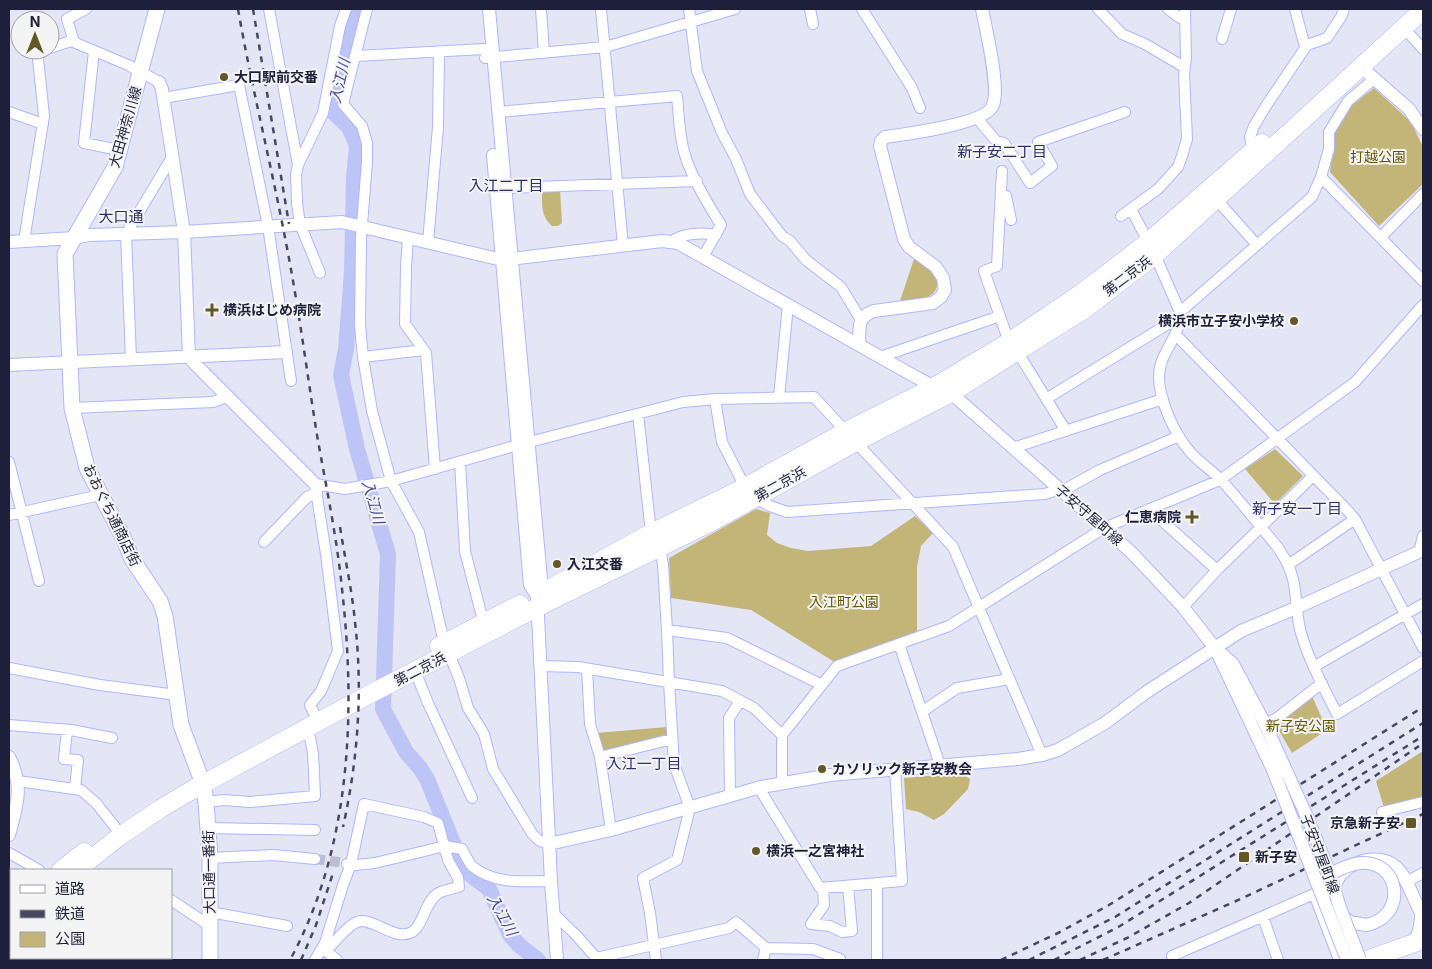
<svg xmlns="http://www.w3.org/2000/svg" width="1432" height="969" font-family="Inter,'Noto Sans JP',sans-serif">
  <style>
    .green { fill: #c2b577 }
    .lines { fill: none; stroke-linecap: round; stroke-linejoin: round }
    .river { stroke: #bdc4f6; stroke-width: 16 }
    .minor-tunnel { stroke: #bcbed0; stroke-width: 10; stroke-dasharray: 10 5; stroke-linecap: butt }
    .minor-casing { stroke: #aeb7fe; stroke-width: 12 }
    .tertiary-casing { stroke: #aeb7fe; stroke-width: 14 }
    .secondary-casing { stroke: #aeb7fe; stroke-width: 17 }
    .trunk-casing { stroke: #aeb7fe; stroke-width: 19 }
    .minor { stroke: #fff; stroke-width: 10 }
    .tertiary { stroke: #fff; stroke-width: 12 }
    .secondary { stroke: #fff; stroke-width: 15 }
    .trunk { stroke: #fff; stroke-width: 18 }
    .rail { stroke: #464861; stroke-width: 2.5; stroke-dasharray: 6 6; stroke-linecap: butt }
    .tertiary-bridge-casing { stroke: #aeb7fe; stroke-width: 14; stroke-linecap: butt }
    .tertiary-bridge { stroke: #fff; stroke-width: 12 }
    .poi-dot { fill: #625825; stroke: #f4f4f4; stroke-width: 2 }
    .labels { text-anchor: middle; stroke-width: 4; stroke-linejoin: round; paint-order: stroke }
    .poi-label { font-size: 14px; font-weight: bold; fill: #1e203b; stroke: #f4f4f4; text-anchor: start }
    .street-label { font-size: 14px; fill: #1e203b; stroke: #f4f4f4 }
    .park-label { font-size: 14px; fill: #645600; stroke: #f4f4f4 }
    .water-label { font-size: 15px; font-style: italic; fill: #484b95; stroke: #f4f4f4 }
    .neighbourhood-label { font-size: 15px; fill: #2d2e6a; stroke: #f4f4f4 }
  </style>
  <rect width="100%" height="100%" fill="#e4e6f5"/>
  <path class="green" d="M 1374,88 L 1411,122 L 1423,147 L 1423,184 L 1379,226 L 1330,172 L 1335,133 L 1352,105 Z
    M 560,189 L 562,223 L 558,226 L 552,226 C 541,217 542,204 542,191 Z
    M 914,259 L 929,268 L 938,280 C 937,302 917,299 900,301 Z
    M 1275,449 L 1303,476 L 1275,504 L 1245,469 Z
    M 756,509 L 770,513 L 767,535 L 777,543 L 791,548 L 808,551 L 871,546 L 915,516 L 933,533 L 921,546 L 917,567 L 917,632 L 836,663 L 751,610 L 671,598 L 669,558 Z
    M 1312,696 L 1327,730 L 1292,753 L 1275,724 Z
    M 667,727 L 668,734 L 667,737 L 602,755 L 596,733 Z
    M 1423,751 L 1423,797 L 1384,808 L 1376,781 Z
    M 950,774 L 964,775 L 970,779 L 968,789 L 944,814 L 934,820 L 919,812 L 906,809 L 904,778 Z"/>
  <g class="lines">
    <path class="river" d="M 356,9 L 333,112 L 349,127 L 357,146 L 354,178 L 352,271 L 346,349 L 341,375 L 357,449 L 388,554 L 383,709 L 406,752 L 420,768 L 427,779 L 464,870 L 489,889 L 510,935 L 520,946 L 538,960"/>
    <path class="minor-tunnel" d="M 315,859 L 346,863"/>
    <defs>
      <path id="minor" d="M 269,9 L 298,165
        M 367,9 L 343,104 L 362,126 L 367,143 L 367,162 L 361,237 L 360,326 L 363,357 L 372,411 L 391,481 L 419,532 L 442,634 L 446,642
        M 541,9 L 544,53
        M 601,9 L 623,246
        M 689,9 L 697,71 L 722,133 L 736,159 L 750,194 L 782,236 L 790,241 L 806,260 L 841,287 L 861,320
        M 810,9 L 813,24
        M 862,9 L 912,88 L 920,108
        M 1098,9 L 1122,34 L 1145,44 L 1184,67
        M 1168,9 L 1180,18 L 1185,18
        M 1295,9 L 1305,47
        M 1404,28 L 1423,49
        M 1222,39 L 1231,9
        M 74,42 L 67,19 L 86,9
        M 50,48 L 71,41 L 128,65 L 159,82
        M 94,51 L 84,143 L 119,150
        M 356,56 L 484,49
        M 485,58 L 605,47 L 735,9
        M 163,98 L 239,85 L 268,226 L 291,381
        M 9,112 L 43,124
        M 498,112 L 677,96 C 679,116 679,136 685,155 C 691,176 709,206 721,225 L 703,257
        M 977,118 L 996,141 L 1004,143 L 1030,183 L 1052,166 L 1038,142 L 1125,112
        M 1253,151 L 1250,137 L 1254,126 L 1266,106 L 1307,45 L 1327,38 L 1341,17 L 1344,9
        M 1002,171 L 997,266 L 984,271 L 1009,342
        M 1321,177 L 1423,281
        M 505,188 L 697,181
        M 1001,195 L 1006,196 L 1011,220
        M 1217,200 L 1257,245
        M 1131,209 L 1155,255 L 1180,312 C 1182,336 1159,352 1159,376 C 1159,401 1175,435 1191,453 C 1200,463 1213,471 1222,481 C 1242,503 1260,526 1279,549 C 1287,561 1294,576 1295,591 C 1297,605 1297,619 1301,633 C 1309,661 1324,688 1337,714 L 1423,661
        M 1121,216 L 1158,189 L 1178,167 L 1182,156 L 1187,139 L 1184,74 L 1186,58 L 1185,9
        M 1381,237 L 1423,194
        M 408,238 L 406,267 L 405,324 L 426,353 L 435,469
        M 24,241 L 44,116 L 38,59 L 40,51 L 44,50
        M 428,242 L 438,127 L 439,52
        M 671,242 C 682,233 702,232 716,235
        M 320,273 L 300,224 L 297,203 L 296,175 L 298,165 L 323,113 L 340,26 L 346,9
        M 1180,312 L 1312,197 L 1321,177 L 1329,149 L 1329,132 L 1348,101 L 1374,79
        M 1176,335 L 1349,512 L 1356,521 L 1423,648
        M 1017,351 L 1066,431
        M 363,357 L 424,350
        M 880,357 L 1000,316
        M 131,359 L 126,234 L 169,162 L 173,160
        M 779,397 L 788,305
        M 715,399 L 722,442 L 745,487
        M 1046,399 L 1181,316
        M 72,408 L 213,402 L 227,397
        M 638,414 L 651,533
        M 1013,448 L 1163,399
        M 9,462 L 39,581
        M 460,462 L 465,551 L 481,613 L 485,621
        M 1062,491 L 1100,470 L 1179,436
        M 755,498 L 770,506 L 787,512 L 1045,494 L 1060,489
        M 1149,509 L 1217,570
        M 9,515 L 100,495
        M 264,542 L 307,497 L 317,493
        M 1419,552 L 1423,536
        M 1288,565 L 1355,519
        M 1183,607 L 1217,570 L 1313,476
        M 667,630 L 727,638 L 822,685
        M 899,644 L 940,765
        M 449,654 L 459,678 L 468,708 L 484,734 L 493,769 L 533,835 L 540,841 L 549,844
        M 541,666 L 578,667 L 722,691 L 754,708 L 782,735
        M 1315,666 L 1423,604
        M 9,668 L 100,685 L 177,695
        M 587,669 L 590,724 L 600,757 L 611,830
        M 415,671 L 428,703 L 472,798
        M 923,711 L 957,688 L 1010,679
        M 314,713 L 310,705 L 321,691 L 338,651 L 326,554 L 315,484 L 345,489 L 391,481 L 518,445 L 683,402 L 715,399 L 814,397 L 953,547 L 1042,755
        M 1265,724 L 1277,718 L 1322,683
        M 9,725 L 71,730 L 112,738
        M 67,730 L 64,759 L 78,760 L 75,788
        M 600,757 L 672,739
        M 18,781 L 81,790 L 96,803 L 115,827
        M 782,784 L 782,735 L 837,666 L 949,626 L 1104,528 L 1220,480 L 1355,382 L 1423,305
        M 759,788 L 820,888 L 902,881 L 895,769
        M 730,796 L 729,718 L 740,701
        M 206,802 L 224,800 L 250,802 L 315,796 L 313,753 L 308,728
        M 1382,812 L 1423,802
        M 209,828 L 315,830
        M 9,853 L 39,870
        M 210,858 L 273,855 L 315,859
        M 347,864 L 356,865 L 375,863 L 445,846 L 462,849 C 465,854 468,862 472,866 C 494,885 524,881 551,881
        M 1406,882 L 1423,873
        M 877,883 L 877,960
        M 823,888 L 824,905 L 811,924 L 830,926 L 842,932 L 852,931 L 848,886
        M 171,900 L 210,926
        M 210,912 L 287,926
        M 553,913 L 576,935 L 598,960
        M 1263,917 L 1278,960
        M 1411,943 C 1419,934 1420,923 1420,911
        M 322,948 L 337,960
        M 1172,956 L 1314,894 L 1339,960
        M 596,958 L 729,928 L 736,922 L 766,948 L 813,949 L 840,959 L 840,960
        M 64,960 L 65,958
        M 315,960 L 325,943 L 343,885 L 351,864 L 364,804 L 424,817 L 438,823 L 448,860 L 458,878 L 459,887 C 452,889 442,890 437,894 C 424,904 423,926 412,932 C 395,942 372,916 357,922 C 348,925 333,944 326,951
        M 656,960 L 650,913 L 643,878 L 677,860 L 690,808 L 674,764 L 669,682 L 667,630 L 663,565 L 660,548
        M 763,960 L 766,948"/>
      <path id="tertiary" d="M 489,9 L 541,579 L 537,596 L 551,881 L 557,960
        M 1361,67 L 1409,109 L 1423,129
        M 159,82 L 162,89 L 184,232 L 189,357 L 196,365 L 315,484
        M 493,155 L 530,585 L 537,596
        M 9,242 L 74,238 L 89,235 L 184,232 L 342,222 L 502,260 L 662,241 L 678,243 L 905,371 L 934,387 L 951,393 L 1131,552 L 1183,607 L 1215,648 L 1233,664 L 1265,724 L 1284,766
        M 859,345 C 860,329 856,317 874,311 L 933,303 L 941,297 L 945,290 L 943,278 L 936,267 L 909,247 L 904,239 L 880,146 L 881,141 L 885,137 C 905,134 987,124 993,105 C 1000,87 986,30 982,9
        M 9,365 L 286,352
        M 1217,652 L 1273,770
        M 9,757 C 24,786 17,805 9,835
        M 549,844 L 611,830 L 761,787 L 830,775 L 1018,759 L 1042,755 L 1058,750 L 1105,723 L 1148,691 L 1241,631 L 1296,608 L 1423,550
        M 1333,894 C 1335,865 1375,849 1396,867 C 1407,877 1413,898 1420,911
        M 1339,913 L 1350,922 L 1366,925"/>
      <path id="secondary" d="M 157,9 L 115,167 L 65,254 L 72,408 L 87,468 L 124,539 L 132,559 L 160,601 L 165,616 L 181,725 L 203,784 L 206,802 L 210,858 L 210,960"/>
      <path id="trunk" d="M 545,591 L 651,533 L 745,487 L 846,431 L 934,387 L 1009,342 L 1083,292 L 1148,242 L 1262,143
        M 439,646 L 520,604
        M 61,870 L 84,852
        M 77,870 L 120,836 L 160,809 L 192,790 L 370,694 L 538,607 L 710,523 L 856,442 L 951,393 L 1085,309 L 1155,255 L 1423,10
        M 9,917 L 11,914
        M 9,933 L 11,931
        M 1366,960 L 1423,940"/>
    </defs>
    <use href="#minor" class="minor-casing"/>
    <use href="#tertiary" class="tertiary-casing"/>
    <use href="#secondary" class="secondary-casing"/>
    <use href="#trunk" class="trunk-casing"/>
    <use href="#minor" class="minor"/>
    <use href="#tertiary" class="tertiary"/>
    <use href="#secondary" class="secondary"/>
    <use href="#trunk" class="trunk"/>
    <path class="rail" d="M 238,9 C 252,89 272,168 287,248 C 299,310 307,373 317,435 C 326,486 337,538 342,589 C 356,713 351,848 290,960
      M 253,9 L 289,224
      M 340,527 C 345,559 352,590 355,622 C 363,691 358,759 343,827
      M 301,960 L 316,925 L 333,873
      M 1001,960 L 1060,932 L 1109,905 L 1423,707
      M 1029,960 L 1115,917 L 1423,723
      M 1054,960 L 1120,926 L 1423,736
      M 1080,960 L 1127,938 L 1189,903 L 1419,746
      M 1103,960 L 1236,901 L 1423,814"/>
    <defs>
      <path id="tertiary-bridge" d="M 1284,766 L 1308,819 L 1330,874 L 1339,905 L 1360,960
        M 1273,770 L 1347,960
        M 1330,874 C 1339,870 1349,864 1360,863 C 1401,860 1408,917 1366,925"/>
    </defs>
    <use href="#tertiary-bridge" class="tertiary-bridge-casing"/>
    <use href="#tertiary-bridge" class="tertiary-bridge"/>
  </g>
  <g class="poi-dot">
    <circle cx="224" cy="77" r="5"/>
    <path d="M209.5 302.5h5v5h5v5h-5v5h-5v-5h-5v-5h5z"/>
    <circle cx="1294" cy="321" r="5"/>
    <path d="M1189.5 509.5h5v5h5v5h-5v5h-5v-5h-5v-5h5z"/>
    <circle cx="557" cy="564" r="5"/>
    <circle cx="822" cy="769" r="5"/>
    <rect x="1405" y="817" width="12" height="12" rx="2.5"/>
    <circle cx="756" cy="851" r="5"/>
    <rect x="1238" y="851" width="12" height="12" rx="2.5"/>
  </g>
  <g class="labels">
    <g class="poi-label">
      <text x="234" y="82">大口駅前交番</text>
      <text x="223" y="315">横浜はじめ病院</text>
      <text x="1284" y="326" text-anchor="end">横浜市立子安小学校</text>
      <text x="1181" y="522" text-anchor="end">仁恵病院</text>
      <text x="567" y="569">入江交番</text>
      <text x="832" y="774">カソリック新子安教会</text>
      <text x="1400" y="828" text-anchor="end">京急新子安</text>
      <text x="766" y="856">横浜一之宮神社</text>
      <text x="1255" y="862">新子安</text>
    </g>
    <g class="street-label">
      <text transform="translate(125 127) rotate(-74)" y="5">大田神奈川線</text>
      <text transform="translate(1127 276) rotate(-37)" y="5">第二京浜</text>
      <text transform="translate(780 484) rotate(-29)" y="5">第二京浜</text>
      <text transform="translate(112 515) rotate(64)" y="5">おおぐち通商店街</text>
      <text transform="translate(1089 515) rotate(41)" y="5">子安守屋町線</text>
      <text transform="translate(420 669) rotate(-27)" y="5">第二京浜</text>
      <text transform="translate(1320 854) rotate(69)" y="5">子安守屋町線</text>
      <text transform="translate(209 872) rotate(-91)" y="5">大口通一番街</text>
    </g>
    <g class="park-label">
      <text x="1378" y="162">打越公園</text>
      <text x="844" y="607">入江町公園</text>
      <text x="1301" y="731">新子安公園</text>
    </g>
    <g class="water-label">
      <text transform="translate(340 81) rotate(-77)" y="5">入江川</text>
      <text transform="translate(373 502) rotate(74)" y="5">入江川</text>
      <text transform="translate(502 915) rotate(61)" y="5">入江川</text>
    </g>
    <g class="neighbourhood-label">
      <text x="1002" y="157">新子安二丁目</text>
      <text x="506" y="191">入江二丁目</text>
      <text x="121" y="222">大口通</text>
      <text x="1297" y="514">新子安一丁目</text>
      <text x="644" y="769">入江一丁目</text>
    </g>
  </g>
  <rect width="1432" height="969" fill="none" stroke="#1e203b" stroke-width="20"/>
  <rect x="10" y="869" width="162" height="90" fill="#f4f4f4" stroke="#9e9faa"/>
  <rect x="20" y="885" width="25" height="8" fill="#ffffff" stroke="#9e9faa"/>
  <text x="55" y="894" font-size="15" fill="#1e203b">道路</text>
  <rect x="20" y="910" width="25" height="8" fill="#464861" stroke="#9e9faa"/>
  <text x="55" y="919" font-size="15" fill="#1e203b">鉄道</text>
  <rect x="20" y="932" width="25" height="15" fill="#c2b577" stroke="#9e9faa"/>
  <text x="55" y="944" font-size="15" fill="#1e203b">公園</text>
  <g transform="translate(35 35)"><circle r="24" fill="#f4f4f4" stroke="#9e9faa"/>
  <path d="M0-4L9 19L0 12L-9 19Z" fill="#625825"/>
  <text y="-8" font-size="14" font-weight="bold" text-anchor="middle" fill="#1e203b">N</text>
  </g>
</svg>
